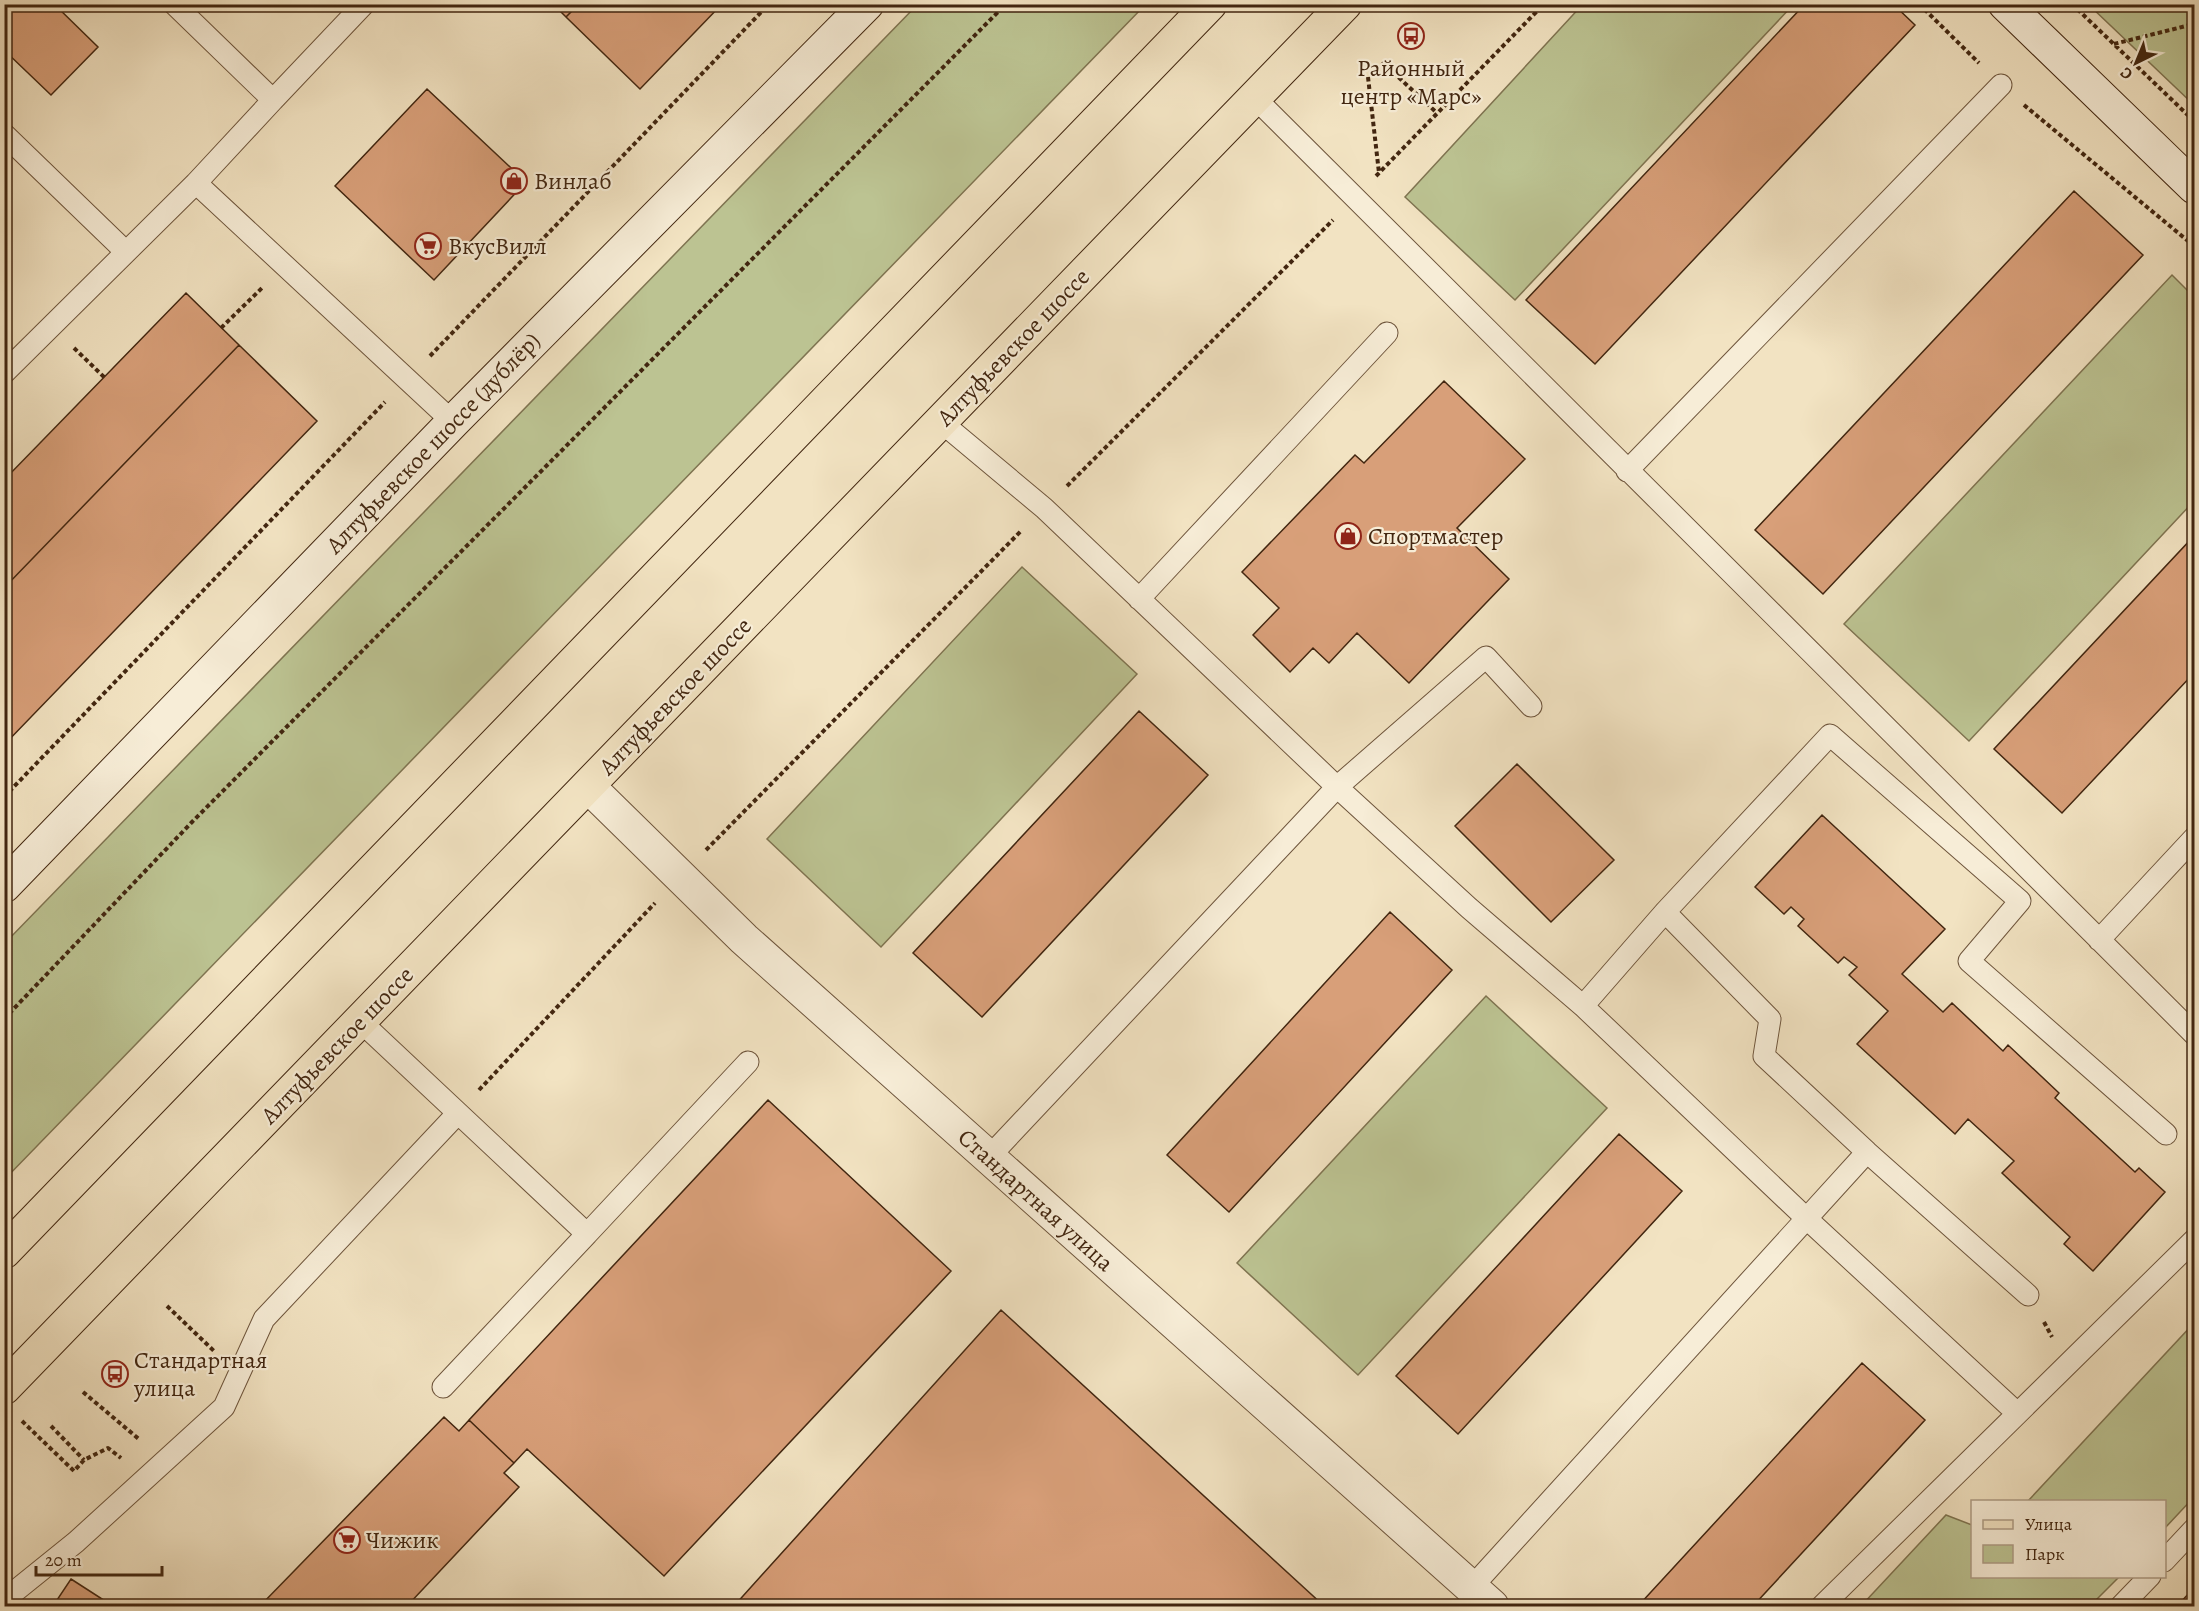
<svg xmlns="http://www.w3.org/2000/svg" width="2199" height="1611" font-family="Alegreya,serif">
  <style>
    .green { fill: #bcc392; stroke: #7f7451; stroke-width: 1.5 }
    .building { fill: #d89f79; stroke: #422610; stroke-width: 1.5 }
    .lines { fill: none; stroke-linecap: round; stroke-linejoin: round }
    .lane-casing { stroke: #6e553c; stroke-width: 23 }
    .street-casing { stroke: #6e553c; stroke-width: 35 }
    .secondary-casing { stroke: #422610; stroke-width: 35 }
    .primary-casing { stroke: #422610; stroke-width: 35 }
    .path { stroke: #422610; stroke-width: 4; stroke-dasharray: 4.5 3; stroke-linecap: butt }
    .lane { stroke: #f7edd7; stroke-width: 21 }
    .street { stroke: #f7edd7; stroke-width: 33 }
    .secondary { stroke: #f7edd7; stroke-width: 33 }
    .primary { stroke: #f2e3c2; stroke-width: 33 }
    .labels { text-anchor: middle; stroke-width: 4.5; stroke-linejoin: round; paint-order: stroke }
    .poi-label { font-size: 24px; fill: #422610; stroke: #f7edd7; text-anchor: start }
    .street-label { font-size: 24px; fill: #422610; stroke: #f7edd7 }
  </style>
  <rect width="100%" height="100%" fill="#f2e3c2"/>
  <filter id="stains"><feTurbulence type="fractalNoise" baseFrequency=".00333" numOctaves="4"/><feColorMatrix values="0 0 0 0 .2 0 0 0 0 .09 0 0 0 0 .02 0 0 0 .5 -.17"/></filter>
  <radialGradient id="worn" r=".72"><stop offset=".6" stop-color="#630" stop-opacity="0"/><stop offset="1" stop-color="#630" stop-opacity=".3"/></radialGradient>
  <path class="green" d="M 1583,4 L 1793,5 L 1515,300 L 1405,197 Z
    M 917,5 L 1145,5 L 5,1179 L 5,943 Z
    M 2089,5 L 2194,5 L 2194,105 Z
    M 2172,275 L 2194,297 L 2194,501 L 1969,741 L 1844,624 Z
    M 1022,567 L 1137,674 L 881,947 L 767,839 Z
    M 1486,996 L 1607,1108 L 1358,1375 L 1237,1263 Z
    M 2194,1323 L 2194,1497 L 2165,1528 L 2164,1502 L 2028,1501 Z
    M 1946,1515 L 1972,1525 L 1972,1576 L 2119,1577 L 2090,1606 L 1861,1606 Z"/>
  <path class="building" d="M 4,4 L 54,4 L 98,47 L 51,95 L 4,50 Z
    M 553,4 L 579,4 L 566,17 Z
    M 579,4 L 722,4 L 640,89 L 566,17 Z
    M 1805,4 L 1893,4 L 1915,25 L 1595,364 L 1526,300 Z
    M 427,89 L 526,182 L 434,280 L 335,186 Z
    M 2074,191 L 2143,255 L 1823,594 L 1755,530 Z
    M 186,293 L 239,345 L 4,588 L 4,480 Z
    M 239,345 L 317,421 L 4,745 L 4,588 Z
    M 1444,381 L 1525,459 L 1457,528 L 1509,579 L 1409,683 L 1357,633 L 1329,663 L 1313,648 L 1290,672 L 1253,635 L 1279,608 L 1242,572 L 1355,455 L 1364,463 Z
    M 2194,536 L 2194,673 L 2062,813 L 1994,749 Z
    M 1139,711 L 1208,775 L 982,1017 L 913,953 Z
    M 1517,764 L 1614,860 L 1551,922 L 1455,826 Z
    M 1822,815 L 1945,929 L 1902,974 L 1943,1012 L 1952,1003 L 2003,1051 L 2008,1045 L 2059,1093 L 2055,1098 L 2135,1172 L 2139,1168 L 2165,1192 L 2093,1271 L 2064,1244 L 2070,1237 L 2002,1173 L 2014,1161 L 1968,1119 L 1955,1134 L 1857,1044 L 1888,1011 L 1849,975 L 1857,967 L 1844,957 L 1838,963 L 1798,926 L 1804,919 L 1791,907 L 1784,914 L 1755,887 Z
    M 1390,912 L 1452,970 L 1229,1212 L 1167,1155 Z
    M 768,1100 L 951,1271 L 664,1576 L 527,1449 L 514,1463 L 469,1420 Z
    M 1619,1134 L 1682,1191 L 1458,1434 L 1396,1376 Z
    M 1001,1310 L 1324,1606 L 734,1606 Z
    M 1862,1363 L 1925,1420 L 1753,1606 L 1641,1606 L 1639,1605 Z
    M 444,1417 L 459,1431 L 469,1420 L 514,1463 L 504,1473 L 519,1487 L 407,1606 L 260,1606 Z
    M 71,1579 L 113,1606 L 53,1606 Z
    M 2194,1588 L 2194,1606 L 2177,1606 Z"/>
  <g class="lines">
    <defs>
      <path id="lane" d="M 174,4 L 273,100 L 196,183
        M 1255,98 L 2194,1034
        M 273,100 L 364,4
        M 4,134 L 126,252
        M 4,373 L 196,183 L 453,422
        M 941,422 L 1044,508 L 1337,787 L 1469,908 L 1583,1006 L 1806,1218 L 2017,1413
        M 1627,471 L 2001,85
        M 1139,599 L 1387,333
        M 1665,912 L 1770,1019 L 1764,1056 L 1867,1152 L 2028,1295
        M 2099,940 L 2194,838
        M 1583,1006 L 1665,912 L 1830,735 L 2020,901 L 1969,961 L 2166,1134
        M 360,1021 L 587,1234 L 748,1062
        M 988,1158 L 1337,787 L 1486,657 L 1531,706
        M 443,1387 L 587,1234
        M 2164,1561 L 2194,1529
        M 1471,1588 L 1867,1152
        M 4,1600 L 76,1542 L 224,1407 L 264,1319 L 458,1113
        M 1822,1606 L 2194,1240
        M 2121,1606 L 2150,1576"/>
      <path id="street" d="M 588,786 L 744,939 L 1492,1606"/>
      <path id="secondary" d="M 2005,4 L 2194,187
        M 4,886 L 453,422 L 867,4"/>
      <path id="primary" d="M 4,1252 L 1210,4
        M 4,1388 L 1345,4"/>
    </defs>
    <use href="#lane" class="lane-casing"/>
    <use href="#street" class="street-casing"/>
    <use href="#secondary" class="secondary-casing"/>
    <use href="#primary" class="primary-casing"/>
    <path class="path" d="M 1919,4 L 1979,63
      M 2072,4 L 2194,121
      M 2114,44 L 2194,24
      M 1382,62 L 1437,113
      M 1368,77 L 1379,173
      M 2024,105 L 2194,246
      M 1376,176 L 1544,4
      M 221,328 L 263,287
      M 74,348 L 104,377
      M 430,356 L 769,4
      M 4,474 L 8,477
      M 1067,486 L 1333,220
      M 4,797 L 385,402
      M 706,850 L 1021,531
      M 4,1019 L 192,822 L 1006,4
      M 479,1090 L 655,903
      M 167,1306 L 214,1351
      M 2044,1322 L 2052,1337
      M 83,1392 L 140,1440
      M 22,1421 L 74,1471 L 84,1460 L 108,1448 L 121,1458
      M 51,1426 L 84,1460"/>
    <use href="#lane" class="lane"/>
    <use href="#street" class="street"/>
    <use href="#secondary" class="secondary"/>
    <use href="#primary" class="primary"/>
  </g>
  <defs>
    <symbol id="bus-ring" viewBox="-11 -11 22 22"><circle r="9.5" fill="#f7edd7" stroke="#8f2418" stroke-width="1.5"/><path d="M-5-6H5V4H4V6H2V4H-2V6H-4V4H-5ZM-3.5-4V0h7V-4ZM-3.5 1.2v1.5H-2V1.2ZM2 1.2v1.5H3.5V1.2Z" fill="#8f2418"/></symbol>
    <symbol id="shop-ring" viewBox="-11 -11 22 22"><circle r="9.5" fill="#f7edd7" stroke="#8f2418" stroke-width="1.5"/><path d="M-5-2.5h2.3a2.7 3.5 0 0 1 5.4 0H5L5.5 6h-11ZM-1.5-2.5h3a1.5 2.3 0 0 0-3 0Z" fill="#8f2418"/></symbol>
    <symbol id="supermarket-ring" viewBox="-11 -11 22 22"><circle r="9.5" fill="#f7edd7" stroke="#8f2418" stroke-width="1.5"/><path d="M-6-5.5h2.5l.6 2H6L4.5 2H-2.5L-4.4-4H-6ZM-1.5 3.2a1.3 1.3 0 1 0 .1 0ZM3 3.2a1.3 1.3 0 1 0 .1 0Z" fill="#8f2418"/></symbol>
  </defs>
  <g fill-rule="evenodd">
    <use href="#bus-ring" x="1396" y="21" width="30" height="30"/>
    <use href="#shop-ring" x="499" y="166" width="30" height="30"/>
    <use href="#supermarket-ring" x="413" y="231" width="30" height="30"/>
    <use href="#shop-ring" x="1333" y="521" width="30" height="30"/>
    <use href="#bus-ring" x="100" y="1359" width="30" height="30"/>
    <use href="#supermarket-ring" x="332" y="1525" width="30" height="30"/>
  </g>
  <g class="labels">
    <g class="poi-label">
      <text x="1411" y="76" text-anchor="middle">Районный<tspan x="1411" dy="28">центр «Марс»</tspan></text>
      <text x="534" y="189">Винлаб</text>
      <text x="448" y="254">ВкусВилл</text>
      <text x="1368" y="544">Спортмастер</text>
      <text x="134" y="1368">Стандартная<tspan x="134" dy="28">улица</tspan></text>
      <text x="366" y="1548">Чижик</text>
    </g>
    <g class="street-label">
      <text transform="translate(1013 347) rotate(-46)" y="8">Алтуфьевское шоссе</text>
      <text transform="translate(433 443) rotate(-46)" y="8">Алтуфьевское шоссе (дублёр)</text>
      <text transform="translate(675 696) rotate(-46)" y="8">Алтуфьевское шоссе</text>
      <text transform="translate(337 1045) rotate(-46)" y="8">Алтуфьевское шоссе</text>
      <text transform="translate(1036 1200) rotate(42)" y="8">Стандартная улица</text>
    </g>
  </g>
  <rect width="2199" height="1611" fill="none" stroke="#f2e3c2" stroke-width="24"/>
  <rect x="6" y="6" width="2187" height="1599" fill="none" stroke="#422610" stroke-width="3"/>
  <rect x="12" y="12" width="2175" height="1587" fill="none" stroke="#422610" stroke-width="1.5"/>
  <rect x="1971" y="1500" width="195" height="78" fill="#f7edd7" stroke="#af9d87" stroke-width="1.5"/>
  <rect x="1983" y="1520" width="30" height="9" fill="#f2e3c2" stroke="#af9d87" stroke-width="1.5"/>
  <text x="2025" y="1530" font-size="18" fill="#422610">Улица</text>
  <rect x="1983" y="1545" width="30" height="18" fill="#bcc392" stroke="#af9d87" stroke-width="1.5"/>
  <text x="2025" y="1560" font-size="18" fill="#422610">Парк</text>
  <g transform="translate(2136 63) rotate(223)" stroke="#f7edd7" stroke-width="4.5" paint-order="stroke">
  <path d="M0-4.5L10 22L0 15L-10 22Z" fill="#422610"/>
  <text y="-9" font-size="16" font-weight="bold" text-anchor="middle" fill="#422610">С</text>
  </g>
  <path d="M36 1566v9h126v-9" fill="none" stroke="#422610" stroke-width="3"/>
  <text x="45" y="1566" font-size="18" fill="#422610" stroke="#f7edd7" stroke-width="4.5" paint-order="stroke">20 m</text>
  <rect width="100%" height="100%" filter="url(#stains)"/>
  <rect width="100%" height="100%" fill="url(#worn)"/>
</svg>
